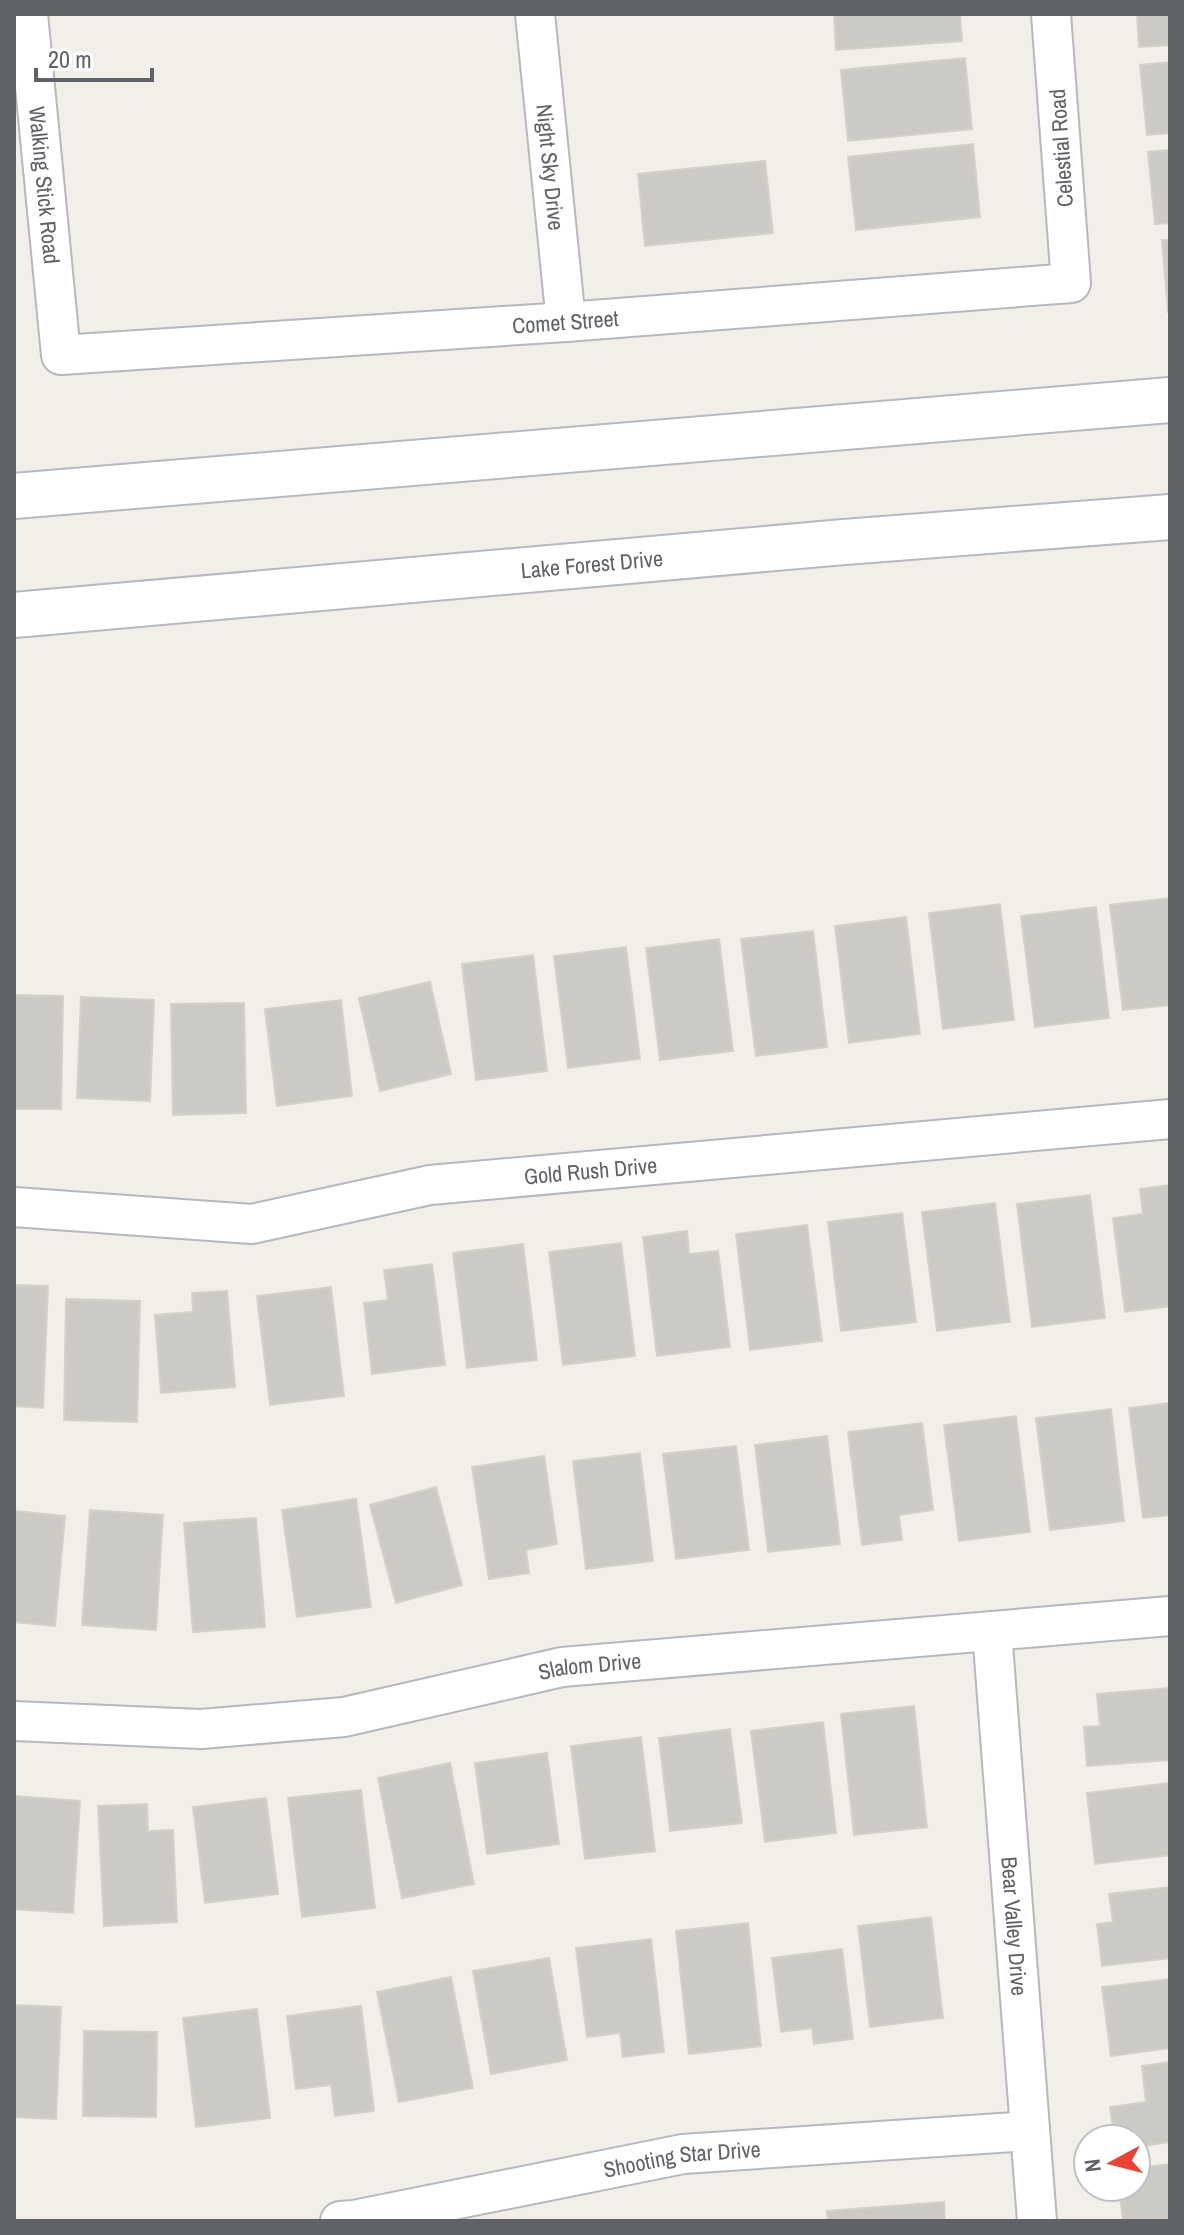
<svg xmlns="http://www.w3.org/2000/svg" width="1184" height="2235" font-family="'Archivo Narrow',sans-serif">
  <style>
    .building { fill: #cccac5; stroke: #d6d1c6; stroke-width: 2 }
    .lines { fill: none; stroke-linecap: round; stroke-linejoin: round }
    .minor-casing { stroke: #b5b8bc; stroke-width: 42 }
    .secondary-casing { stroke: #b6babf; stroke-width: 48 }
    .minor { stroke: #fff; stroke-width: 38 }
    .secondary { stroke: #fff; stroke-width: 44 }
    .labels { text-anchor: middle; stroke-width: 7; stroke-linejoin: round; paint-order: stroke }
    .street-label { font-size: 22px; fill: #5f6368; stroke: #fff }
  </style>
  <rect width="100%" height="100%" fill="#f1efe8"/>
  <path class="building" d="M 834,14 L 960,14 L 962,41 L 836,50 Z
    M 1137,14 L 1170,14 L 1170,45 L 1139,47 Z
    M 965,58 L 972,129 L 848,141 L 841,70 Z
    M 1170,62 L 1170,133 L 1147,135 L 1140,65 Z
    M 973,144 L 980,217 L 856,230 L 848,157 Z
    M 1170,150 L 1170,223 L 1155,224 L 1148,152 Z
    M 765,161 L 773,233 L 645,246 L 638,174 Z
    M 1162,240 L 1170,240 L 1170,312 L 1168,312 Z
    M 1170,898 L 1170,1005 L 1123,1010 L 1110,905 Z
    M 1000,904 L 1014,1020 L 943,1029 L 929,913 Z
    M 1096,907 L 1109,1018 L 1035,1027 L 1021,916 Z
    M 906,917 L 920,1034 L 849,1043 L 835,926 Z
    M 813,931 L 827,1047 L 756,1056 L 741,939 Z
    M 719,939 L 733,1051 L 660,1060 L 646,948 Z
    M 626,947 L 640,1059 L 568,1068 L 554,956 Z
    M 533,955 L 547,1071 L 476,1080 L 462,964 Z
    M 430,982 L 451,1074 L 380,1091 L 359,998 Z
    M 14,995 L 63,996 L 61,1109 L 14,1109 Z
    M 81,997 L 154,1000 L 150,1101 L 77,1098 Z
    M 341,1000 L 352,1096 L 277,1106 L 265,1009 Z
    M 244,1003 L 246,1113 L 173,1115 L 171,1004 Z
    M 1170,1185 L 1170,1306 L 1125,1312 L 1113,1218 L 1143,1214 L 1140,1189 Z
    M 1090,1195 L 1105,1318 L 1032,1327 L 1017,1204 Z
    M 995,1203 L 1010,1322 L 937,1331 L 922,1212 Z
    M 902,1213 L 916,1322 L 841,1331 L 828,1222 Z
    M 807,1225 L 822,1341 L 750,1350 L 736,1234 Z
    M 687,1231 L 689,1254 L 718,1251 L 730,1347 L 657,1356 L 643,1237 Z
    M 621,1243 L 635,1356 L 563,1365 L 549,1252 Z
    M 523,1244 L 537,1360 L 467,1368 L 453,1253 Z
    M 432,1264 L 445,1365 L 372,1374 L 364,1303 L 388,1300 L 384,1270 Z
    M 14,1285 L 48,1286 L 43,1408 L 14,1406 Z
    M 331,1287 L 344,1396 L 270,1405 L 257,1296 Z
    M 227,1291 L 235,1387 L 161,1393 L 155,1315 L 193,1312 L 192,1293 Z
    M 66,1299 L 140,1301 L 137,1422 L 64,1420 Z
    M 1170,1403 L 1170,1515 L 1143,1518 L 1129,1408 Z
    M 1111,1409 L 1124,1521 L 1050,1530 L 1036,1418 Z
    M 1016,1416 L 1030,1532 L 959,1541 L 944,1425 Z
    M 922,1423 L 933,1510 L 899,1515 L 902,1540 L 862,1545 L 848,1432 Z
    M 827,1436 L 840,1544 L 768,1552 L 755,1445 Z
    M 736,1446 L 749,1550 L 676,1559 L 663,1454 Z
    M 640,1453 L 653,1561 L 586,1569 L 573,1461 Z
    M 544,1456 L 557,1544 L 526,1550 L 529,1573 L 489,1579 L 472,1467 Z
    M 436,1487 L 462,1585 L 396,1603 L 370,1505 Z
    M 356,1499 L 371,1607 L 297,1617 L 282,1510 Z
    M 90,1510 L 163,1515 L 156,1630 L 82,1625 Z
    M 14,1511 L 65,1516 L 55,1626 L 14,1622 Z
    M 256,1518 L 265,1627 L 193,1632 L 184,1523 Z
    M 1170,1688 L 1170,1760 L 1087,1766 L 1084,1727 L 1100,1726 L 1097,1694 Z
    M 914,1706 L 927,1827 L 854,1835 L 841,1714 Z
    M 823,1722 L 836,1833 L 765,1842 L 751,1731 Z
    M 730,1729 L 742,1823 L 670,1831 L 659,1738 Z
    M 641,1737 L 655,1851 L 585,1859 L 571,1746 Z
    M 547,1753 L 559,1844 L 487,1854 L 475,1763 Z
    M 450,1763 L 474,1884 L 402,1898 L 378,1778 Z
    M 1170,1783 L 1170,1855 L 1095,1864 L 1087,1793 Z
    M 361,1790 L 375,1908 L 302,1917 L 288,1798 Z
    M 14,1796 L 80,1801 L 73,1913 L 14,1909 Z
    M 266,1798 L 278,1894 L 205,1903 L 193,1807 Z
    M 147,1804 L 148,1831 L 173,1830 L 177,1922 L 104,1926 L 98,1806 Z
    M 1170,1887 L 1170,1958 L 1102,1966 L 1097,1924 L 1113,1922 L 1109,1894 Z
    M 931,1917 L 943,2018 L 870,2027 L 858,1926 Z
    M 748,1923 L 761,2046 L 689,2054 L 676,1931 Z
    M 651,1939 L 664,2052 L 623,2057 L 620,2033 L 587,2037 L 576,1948 Z
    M 842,1949 L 853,2039 L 814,2044 L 812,2028 L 781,2032 L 772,1958 Z
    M 549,1958 L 567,2060 L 491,2074 L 473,1971 Z
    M 451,1977 L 473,2088 L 399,2102 L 377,1992 Z
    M 1170,1979 L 1170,2048 L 1111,2056 L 1102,1987 Z
    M 14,2005 L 61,2007 L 56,2119 L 14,2117 Z
    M 361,2006 L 374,2111 L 335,2116 L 331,2085 L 296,2089 L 287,2016 Z
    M 257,2009 L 270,2118 L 196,2127 L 183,2018 Z
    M 84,2031 L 157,2032 L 156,2117 L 83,2116 Z
    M 1170,2062 L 1170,2142 L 1136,2147 L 1136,2139 L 1115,2139 L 1110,2107 L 1146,2102 L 1142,2066 Z
    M 1170,2164 L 1170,2221 L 1123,2221 L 1119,2187 L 1136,2187 L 1136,2168 Z
    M 944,2202 L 945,2221 L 828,2221 L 827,2211 Z"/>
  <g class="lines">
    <defs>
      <g id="minor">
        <path id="s1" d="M 28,14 L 61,355 L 566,322 L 1071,283 L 1051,14"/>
        <path id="s2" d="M 535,14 L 566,322"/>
        <path id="s3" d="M 14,1207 L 252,1224 L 430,1185 L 1170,1119"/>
        <path id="s4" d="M 992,1631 L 1037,2221"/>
        <path id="s5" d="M 14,1721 L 201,1729 L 344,1717 L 562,1667 L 1170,1616"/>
        <path id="s6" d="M 340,2221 L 354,2220 L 683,2154 L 1030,2131"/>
      </g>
      <g id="secondary">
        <path d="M 14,496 L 1170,400"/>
        <path id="s7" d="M 14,615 L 844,542 L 1170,517"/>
      </g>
    </defs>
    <use href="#minor" class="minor-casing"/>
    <use href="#secondary" class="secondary-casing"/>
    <use href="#minor" class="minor"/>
    <use href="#secondary" class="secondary"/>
  </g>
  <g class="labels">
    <g class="street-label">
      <text transform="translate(1061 148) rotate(-94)" y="8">Celestial Road</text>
      <text dy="8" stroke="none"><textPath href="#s2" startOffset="154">Night Sky Drive</textPath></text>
      <text dy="8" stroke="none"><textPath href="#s1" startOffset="172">Walking Stick Road</textPath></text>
      <text dy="8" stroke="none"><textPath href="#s1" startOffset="848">Comet Street</textPath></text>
      <text dy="8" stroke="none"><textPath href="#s7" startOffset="580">Lake Forest Drive</textPath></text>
      <text dy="8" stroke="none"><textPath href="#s3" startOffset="582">Gold Rush Drive</textPath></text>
      <text dy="8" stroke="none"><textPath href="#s5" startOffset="582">Slalom Drive</textPath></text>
      <text dy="8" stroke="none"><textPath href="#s4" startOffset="296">Bear Valley Drive</textPath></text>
      <text dy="8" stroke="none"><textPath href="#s6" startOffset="348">Shooting Star Drive</textPath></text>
    </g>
  </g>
  <rect width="1184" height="2235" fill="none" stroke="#5f6368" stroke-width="32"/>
  <g transform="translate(1112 2163) rotate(263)"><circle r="38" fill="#ffffff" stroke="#bfc1c3" stroke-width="2"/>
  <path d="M0-6L14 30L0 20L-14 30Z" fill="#ea4335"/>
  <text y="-12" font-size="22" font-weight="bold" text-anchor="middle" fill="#5f6368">N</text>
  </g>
  <path d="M36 68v12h116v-12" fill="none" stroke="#5f6368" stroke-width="4"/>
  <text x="48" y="68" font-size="24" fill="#5f6368" stroke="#ffffff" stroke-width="6" paint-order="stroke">20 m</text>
</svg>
